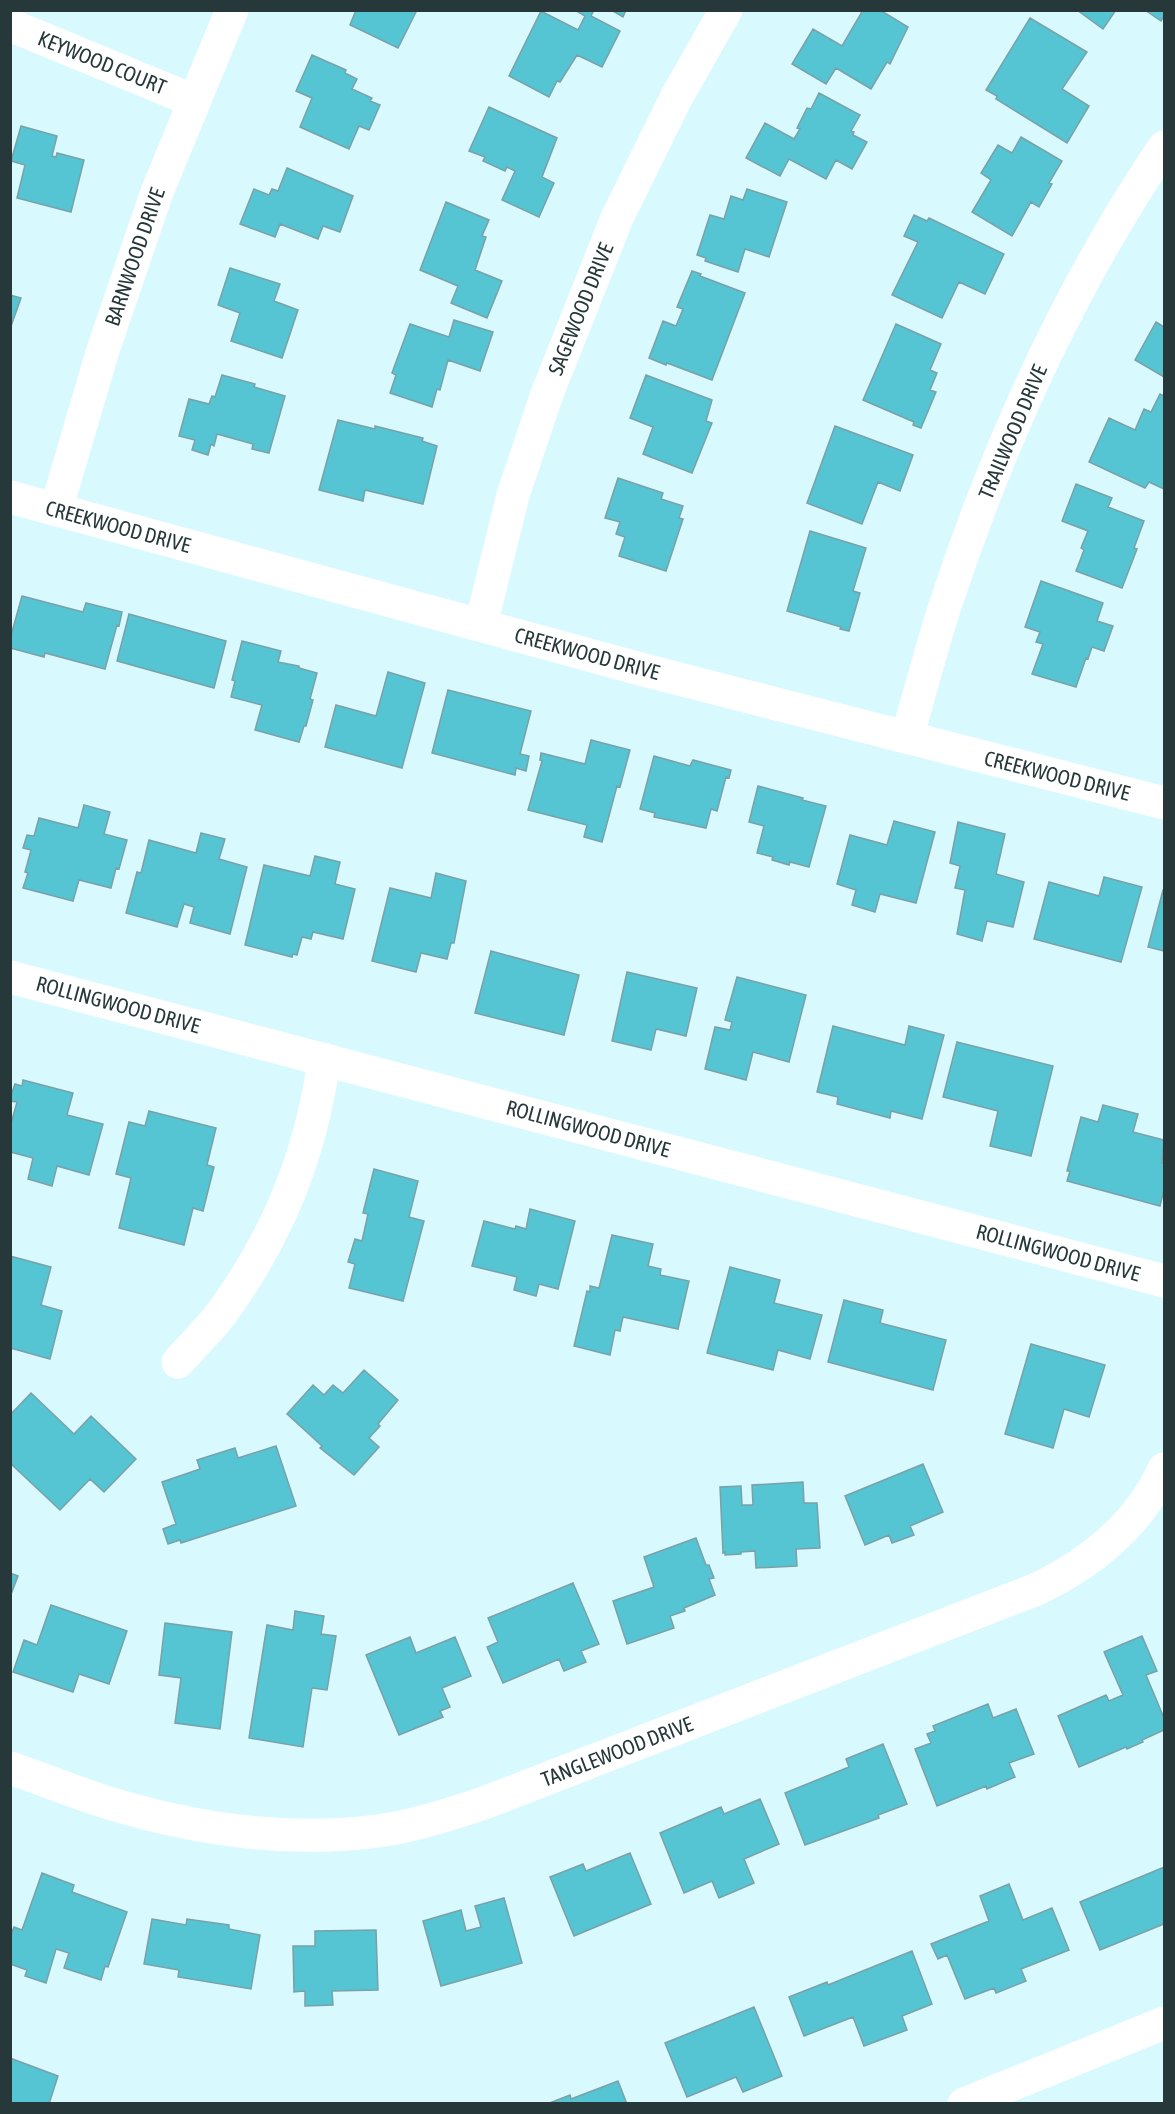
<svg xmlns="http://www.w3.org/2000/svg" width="1175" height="2114" font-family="'Asap Condensed',sans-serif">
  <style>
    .building { fill: #55c4d3; stroke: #79a1a7; stroke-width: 1.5 }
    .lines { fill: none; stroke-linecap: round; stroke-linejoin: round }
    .minor { stroke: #fff; stroke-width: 33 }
    .labels { text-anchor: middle; stroke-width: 5; stroke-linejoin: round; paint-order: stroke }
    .street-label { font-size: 21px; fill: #27383a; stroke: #fff }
  </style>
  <rect width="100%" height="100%" fill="#d8faff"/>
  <path class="building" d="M 356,10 L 417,10 L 398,48 L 350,25 Z
    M 594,10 L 591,16 L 620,31 L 602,67 L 577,55 L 560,82 L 557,81 L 549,97 L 509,76 L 541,11 L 578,30 L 585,16 L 575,10 Z
    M 611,10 L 626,10 L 623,17 Z
    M 863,10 L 880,10 L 908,27 L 890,64 L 887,62 L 871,89 L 836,68 L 826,84 L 792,64 L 813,29 L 842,46 Z
    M 1077,10 L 1116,10 L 1103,29 Z
    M 1145,10 L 1164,10 L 1164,16 L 1161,21 Z
    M 1030,18 L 1087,52 L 1062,89 L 1089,106 L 1067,143 L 996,99 L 997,96 L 986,90 Z
    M 312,55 L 346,70 L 345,73 L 357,79 L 352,89 L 372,98 L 370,101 L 380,105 L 369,130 L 359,126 L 349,149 L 300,127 L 312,98 L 296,91 Z
    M 819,93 L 860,115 L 851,131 L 854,132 L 853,135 L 867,142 L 852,169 L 836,160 L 826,179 L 789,159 L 780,176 L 746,158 L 765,123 L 794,139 L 800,129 L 797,128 L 807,108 L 811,109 Z
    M 489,107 L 557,138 L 542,177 L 554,183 L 539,217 L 502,200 L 515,171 L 507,167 L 505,171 L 483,161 L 485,157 L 469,151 Z
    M 21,126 L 57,136 L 52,156 L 56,157 L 57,153 L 84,160 L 71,212 L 17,198 L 25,165 L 11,161 Z
    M 1021,137 L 1062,161 L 1049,183 L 1052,184 L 1039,207 L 1031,202 L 1012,236 L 972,212 L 991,180 L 981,173 L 998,145 L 1012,153 Z
    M 287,168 L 353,196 L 340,232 L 323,226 L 318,239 L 280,224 L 275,237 L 240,224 L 254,189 L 269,195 L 272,189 L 278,191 Z
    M 747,189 L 787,202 L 769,257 L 745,249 L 738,272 L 705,261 L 706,258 L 697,255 L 710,215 L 724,219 L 731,196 L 743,200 Z
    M 446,202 L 489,220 L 482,236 L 486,237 L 475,270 L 502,281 L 487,318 L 451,303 L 458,286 L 420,270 Z
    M 914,215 L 927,221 L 929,218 L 1004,254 L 985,294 L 959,282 L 942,318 L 892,295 L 918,242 L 904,236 Z
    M 230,268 L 280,284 L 274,301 L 298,310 L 282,358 L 231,341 L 240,313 L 218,305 Z
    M 692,271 L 701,274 L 700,276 L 745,293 L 712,380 L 667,363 L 666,365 L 649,358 L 663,321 L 676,326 L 683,309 L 677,307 Z
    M 10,295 L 21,298 L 10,329 Z
    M 454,320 L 493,332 L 480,371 L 448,360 L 440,390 L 437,389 L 432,407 L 390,393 L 396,375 L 392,373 L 410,324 L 449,337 Z
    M 1156,322 L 1164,327 L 1164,377 L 1135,360 Z
    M 896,324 L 941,344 L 930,370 L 937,373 L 930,390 L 936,392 L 921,428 L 913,425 L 914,422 L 863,400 Z
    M 222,375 L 255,384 L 254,387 L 285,396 L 269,453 L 252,449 L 253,444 L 217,434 L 214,446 L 211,444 L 208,455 L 192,450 L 195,440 L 179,436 L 189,399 L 209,404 L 212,396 L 215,397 Z
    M 646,375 L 712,400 L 706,421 L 712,423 L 692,473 L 643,454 L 653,427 L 630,418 Z
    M 1160,394 L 1164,396 L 1164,489 L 1149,482 L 1145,488 L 1089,462 L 1109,418 L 1135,430 L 1144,409 L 1151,412 Z
    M 338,420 L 375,429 L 375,426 L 423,438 L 422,441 L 437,446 L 423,504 L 365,490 L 363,501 L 319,490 Z
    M 835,426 L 913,455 L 900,491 L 878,482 L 862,524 L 807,503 Z
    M 618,478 L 663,493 L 661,499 L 683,506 L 679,518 L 683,519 L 666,571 L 619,556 L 625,537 L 616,534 L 620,522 L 605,518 Z
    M 1076,484 L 1112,498 L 1108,507 L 1144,521 L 1134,548 L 1137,549 L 1122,588 L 1076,571 L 1084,550 L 1081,548 L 1088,531 L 1062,521 Z
    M 810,531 L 866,548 L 853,591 L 860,593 L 849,631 L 840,629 L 841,627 L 787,611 Z
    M 1041,581 L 1103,603 L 1097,621 L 1113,626 L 1104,651 L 1092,647 L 1088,659 L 1086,658 L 1076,687 L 1032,674 L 1043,644 L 1036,642 L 1040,632 L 1025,627 Z
    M 22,596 L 83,612 L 86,603 L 122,612 L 119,626 L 117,625 L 105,669 L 45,653 L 44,657 L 10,648 L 10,639 Z
    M 129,614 L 226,641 L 214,688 L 117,661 Z
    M 242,641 L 281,651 L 278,662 L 299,666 L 299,668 L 317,673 L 310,699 L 313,700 L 306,726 L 304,726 L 299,742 L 255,730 L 262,705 L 231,697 L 235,681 L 232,680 Z
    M 388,672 L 425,683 L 402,768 L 325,747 L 336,705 L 376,716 Z
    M 448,690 L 531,711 L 520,754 L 529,756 L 526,771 L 516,768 L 515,775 L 432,753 Z
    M 591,740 L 630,750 L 620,787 L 617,786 L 602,842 L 584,837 L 587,825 L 528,810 L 542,761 L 540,760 L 541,753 L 585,764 Z
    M 654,756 L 690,766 L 693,760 L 731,770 L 729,778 L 726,777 L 717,811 L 711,809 L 706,828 L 654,817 L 655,813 L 640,809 Z
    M 758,786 L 803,798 L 802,800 L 826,806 L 809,867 L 790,862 L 789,865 L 772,860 L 773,857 L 757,853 L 764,826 L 749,822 Z
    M 84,805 L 110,812 L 104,834 L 127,840 L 119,869 L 116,868 L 111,888 L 79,880 L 73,901 L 23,888 L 28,873 L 25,872 L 31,850 L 23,848 L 27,835 L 34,836 L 39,818 L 78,828 Z
    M 894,821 L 935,832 L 916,903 L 880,894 L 875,912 L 852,905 L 856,890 L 837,884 L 850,835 L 887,845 Z
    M 958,822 L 1005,834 L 996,874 L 1024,882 L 1013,927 L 987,921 L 982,941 L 957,934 L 965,890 L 955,888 L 960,866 L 950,863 Z
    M 201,833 L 225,839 L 219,859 L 247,867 L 230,934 L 190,923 L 194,907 L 184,904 L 177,927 L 126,913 L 137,872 L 141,873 L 149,840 L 196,853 Z
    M 315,856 L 340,862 L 335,884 L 355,889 L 343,939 L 313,932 L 311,939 L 302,937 L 297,955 L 293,954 L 292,957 L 245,945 L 264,865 L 310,876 Z
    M 436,873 L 466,881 L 454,943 L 451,943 L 447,959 L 421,953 L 416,972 L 372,961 L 390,888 L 431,898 Z
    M 1104,877 L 1142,887 L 1121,962 L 1034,939 L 1049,882 L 1099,896 Z
    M 1163,890 L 1164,890 L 1164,951 L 1148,947 Z
    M 491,951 L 579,975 L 564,1035 L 475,1013 Z
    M 627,972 L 697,988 L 686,1036 L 656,1029 L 651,1050 L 612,1041 Z
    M 737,977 L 806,995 L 789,1062 L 753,1052 L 746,1080 L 705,1069 L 715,1027 L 730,1030 L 732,1022 L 725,1020 Z
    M 833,1026 L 905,1045 L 909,1026 L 944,1035 L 922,1119 L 891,1111 L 890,1118 L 837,1104 L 838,1097 L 817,1092 Z
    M 957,1042 L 1053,1066 L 1031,1156 L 990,1146 L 998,1111 L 943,1097 Z
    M 23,1080 L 73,1093 L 67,1115 L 103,1124 L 89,1175 L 57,1166 L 52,1186 L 28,1179 L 33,1158 L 10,1152 L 10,1127 L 17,1102 L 10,1101 L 10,1098 L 15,1084 L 22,1086 Z
    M 1103,1105 L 1138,1114 L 1133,1132 L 1164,1140 L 1162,1163 L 1164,1163 L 1164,1190 L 1160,1206 L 1067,1181 L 1070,1171 L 1067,1171 L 1081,1117 L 1098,1122 Z
    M 149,1111 L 216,1128 L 207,1165 L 214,1167 L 203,1211 L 193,1208 L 184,1245 L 119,1228 L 131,1178 L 116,1174 L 129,1122 L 145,1126 Z
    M 374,1169 L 418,1181 L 409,1217 L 424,1221 L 403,1301 L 349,1288 L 355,1264 L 348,1262 L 355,1239 L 362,1241 L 368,1214 L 363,1213 Z
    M 530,1209 L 575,1221 L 558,1289 L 539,1284 L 536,1296 L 514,1290 L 517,1277 L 472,1266 L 484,1221 L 515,1229 L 516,1226 L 526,1229 Z
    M 612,1235 L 653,1244 L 648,1266 L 661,1269 L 660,1275 L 689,1281 L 678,1329 L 623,1317 L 620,1331 L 615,1330 L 610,1355 L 574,1346 L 587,1291 L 590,1292 L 590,1286 L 599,1288 Z
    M 10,1256 L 51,1267 L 41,1305 L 62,1311 L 50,1359 L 10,1348 Z
    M 730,1267 L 780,1280 L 774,1303 L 822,1315 L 810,1359 L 778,1350 L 773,1370 L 707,1353 Z
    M 844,1300 L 883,1310 L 880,1323 L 946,1340 L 933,1390 L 828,1362 Z
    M 1031,1344 L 1105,1365 L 1089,1417 L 1064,1409 L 1053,1448 L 1005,1434 Z
    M 364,1370 L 398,1400 L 378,1424 L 380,1426 L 369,1438 L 379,1447 L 354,1475 L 320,1448 L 322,1446 L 287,1414 L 313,1385 L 324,1395 L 333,1385 L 343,1393 Z
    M 31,1393 L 74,1434 L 91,1416 L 136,1459 L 104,1492 L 90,1479 L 60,1510 L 10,1463 L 10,1415 Z
    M 276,1446 L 296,1506 L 181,1543 L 180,1540 L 168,1544 L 163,1529 L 176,1524 L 162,1482 L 200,1469 L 197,1460 L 235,1448 L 238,1458 Z
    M 923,1464 L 943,1512 L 910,1526 L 914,1535 L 892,1543 L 889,1535 L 865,1545 L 845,1496 Z
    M 803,1482 L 804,1503 L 817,1503 L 820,1548 L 796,1549 L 797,1566 L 756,1568 L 755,1551 L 741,1552 L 741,1554 L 725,1555 L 725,1552 L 723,1553 L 720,1487 L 741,1486 L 742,1505 L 753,1505 L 752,1485 Z
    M 696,1538 L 706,1565 L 709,1565 L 714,1578 L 709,1579 L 715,1595 L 684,1608 L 685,1611 L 670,1616 L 674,1628 L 627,1644 L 613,1601 L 654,1587 L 644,1557 Z
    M 10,1573 L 18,1576 L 10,1597 Z
    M 573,1583 L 599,1644 L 581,1651 L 586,1662 L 564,1671 L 559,1659 L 503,1683 L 487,1647 L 498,1642 L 488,1618 Z
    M 51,1605 L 127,1631 L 109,1684 L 79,1674 L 73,1692 L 13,1672 L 24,1640 L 37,1645 Z
    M 295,1611 L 324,1616 L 321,1634 L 336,1636 L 327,1690 L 312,1688 L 303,1747 L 249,1738 L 267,1625 L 293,1630 Z
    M 165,1623 L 232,1632 L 220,1729 L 175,1723 L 181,1678 L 159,1675 Z
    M 1142,1636 L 1157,1671 L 1146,1675 L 1164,1718 L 1164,1730 L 1142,1740 L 1143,1742 L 1127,1749 L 1126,1747 L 1079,1767 L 1058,1716 L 1106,1695 L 1109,1701 L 1123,1695 L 1104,1652 Z
    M 410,1637 L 416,1653 L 455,1637 L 471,1676 L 442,1688 L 450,1707 L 440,1711 L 443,1717 L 399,1735 L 366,1655 Z
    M 988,1704 L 993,1718 L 1016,1709 L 1034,1754 L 1009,1763 L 1015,1777 L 987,1789 L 986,1786 L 937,1806 L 915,1749 L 931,1743 L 927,1734 L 935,1731 L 933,1726 Z
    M 883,1744 L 907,1804 L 878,1815 L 879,1818 L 805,1845 L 785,1793 L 849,1767 L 846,1759 Z
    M 760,1799 L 779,1844 L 744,1859 L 754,1883 L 719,1898 L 712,1881 L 684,1893 L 660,1833 L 721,1807 L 724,1814 Z
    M 630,1853 L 651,1904 L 574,1936 L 550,1877 L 583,1864 L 586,1871 Z
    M 1164,1867 L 1164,1924 L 1100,1950 L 1080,1902 Z
    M 42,1873 L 74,1885 L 72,1892 L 127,1912 L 108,1967 L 105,1966 L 101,1980 L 64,1968 L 69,1953 L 56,1949 L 46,1983 L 25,1976 L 27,1970 L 10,1964 L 10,1937 L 14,1927 L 22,1930 Z
    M 1009,1884 L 1023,1920 L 1052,1908 L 1069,1950 L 1021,1969 L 1026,1981 L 996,1993 L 994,1988 L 965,1999 L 947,1955 L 938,1959 L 931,1944 L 989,1921 L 980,1896 Z
    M 504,1898 L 522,1963 L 441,1986 L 423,1921 L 461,1910 L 466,1931 L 481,1927 L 475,1906 Z
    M 152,1919 L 186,1925 L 187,1919 L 229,1925 L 229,1929 L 260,1935 L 251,1989 L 178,1977 L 179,1970 L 144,1964 Z
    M 376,1930 L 378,1990 L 332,1991 L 333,2005 L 305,2006 L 305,1991 L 294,1992 L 293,1946 L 315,1946 L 315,1931 Z
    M 912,1951 L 932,2004 L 902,2016 L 907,2030 L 864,2046 L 853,2017 L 804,2036 L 789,1997 L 827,1982 L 828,1985 Z
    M 754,2007 L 782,2076 L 743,2092 L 736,2077 L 687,2097 L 665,2043 Z
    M 10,2058 L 58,2076 L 49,2104 L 10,2104 Z
    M 618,2081 L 627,2104 L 547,2104 L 570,2095 L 571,2099 Z"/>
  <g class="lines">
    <path class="minor" d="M 10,25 L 194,101
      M 10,497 L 644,670 L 1164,803
      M 56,510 L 103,350 L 157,192 L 232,10
      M 481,625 L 513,495 L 547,394 L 617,218 L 676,98 L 726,10
      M 907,737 C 920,693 931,649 945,606 C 998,445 1069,288 1164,147
      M 10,977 L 1164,1281
      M 178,1362 C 192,1346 208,1331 221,1314 C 277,1238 312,1153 324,1059
      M 10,1768 C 43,1779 76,1793 109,1803 C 194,1829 282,1842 370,1832 C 409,1828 447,1815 484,1803 L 1037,1589 C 1091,1563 1139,1524 1164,1469
      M 964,2104 L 1164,2023"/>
  </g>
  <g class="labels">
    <g class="street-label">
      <text transform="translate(102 63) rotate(22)" y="7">KEYWOOD COURT</text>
      <text transform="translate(135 257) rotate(-71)" y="7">BARNWOOD DRIVE</text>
      <text transform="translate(581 309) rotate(-68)" y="7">SAGEWOOD DRIVE</text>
      <text transform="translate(1013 432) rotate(-67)" y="7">TRAILWOOD DRIVE</text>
      <text transform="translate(118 527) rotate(15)" y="7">CREEKWOOD DRIVE</text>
      <text transform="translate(587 654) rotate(15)" y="7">CREEKWOOD DRIVE</text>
      <text transform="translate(1057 776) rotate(14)" y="7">CREEKWOOD DRIVE</text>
      <text transform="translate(118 1005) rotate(15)" y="7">ROLLINGWOOD DRIVE</text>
      <text transform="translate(588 1129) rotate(15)" y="7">ROLLINGWOOD DRIVE</text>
      <text transform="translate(1058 1253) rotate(15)" y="7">ROLLINGWOOD DRIVE</text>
      <text transform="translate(617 1752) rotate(-21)" y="7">TANGLEWOOD DRIVE</text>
    </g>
  </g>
  <rect width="1175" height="2114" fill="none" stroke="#27383a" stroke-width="24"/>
</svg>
